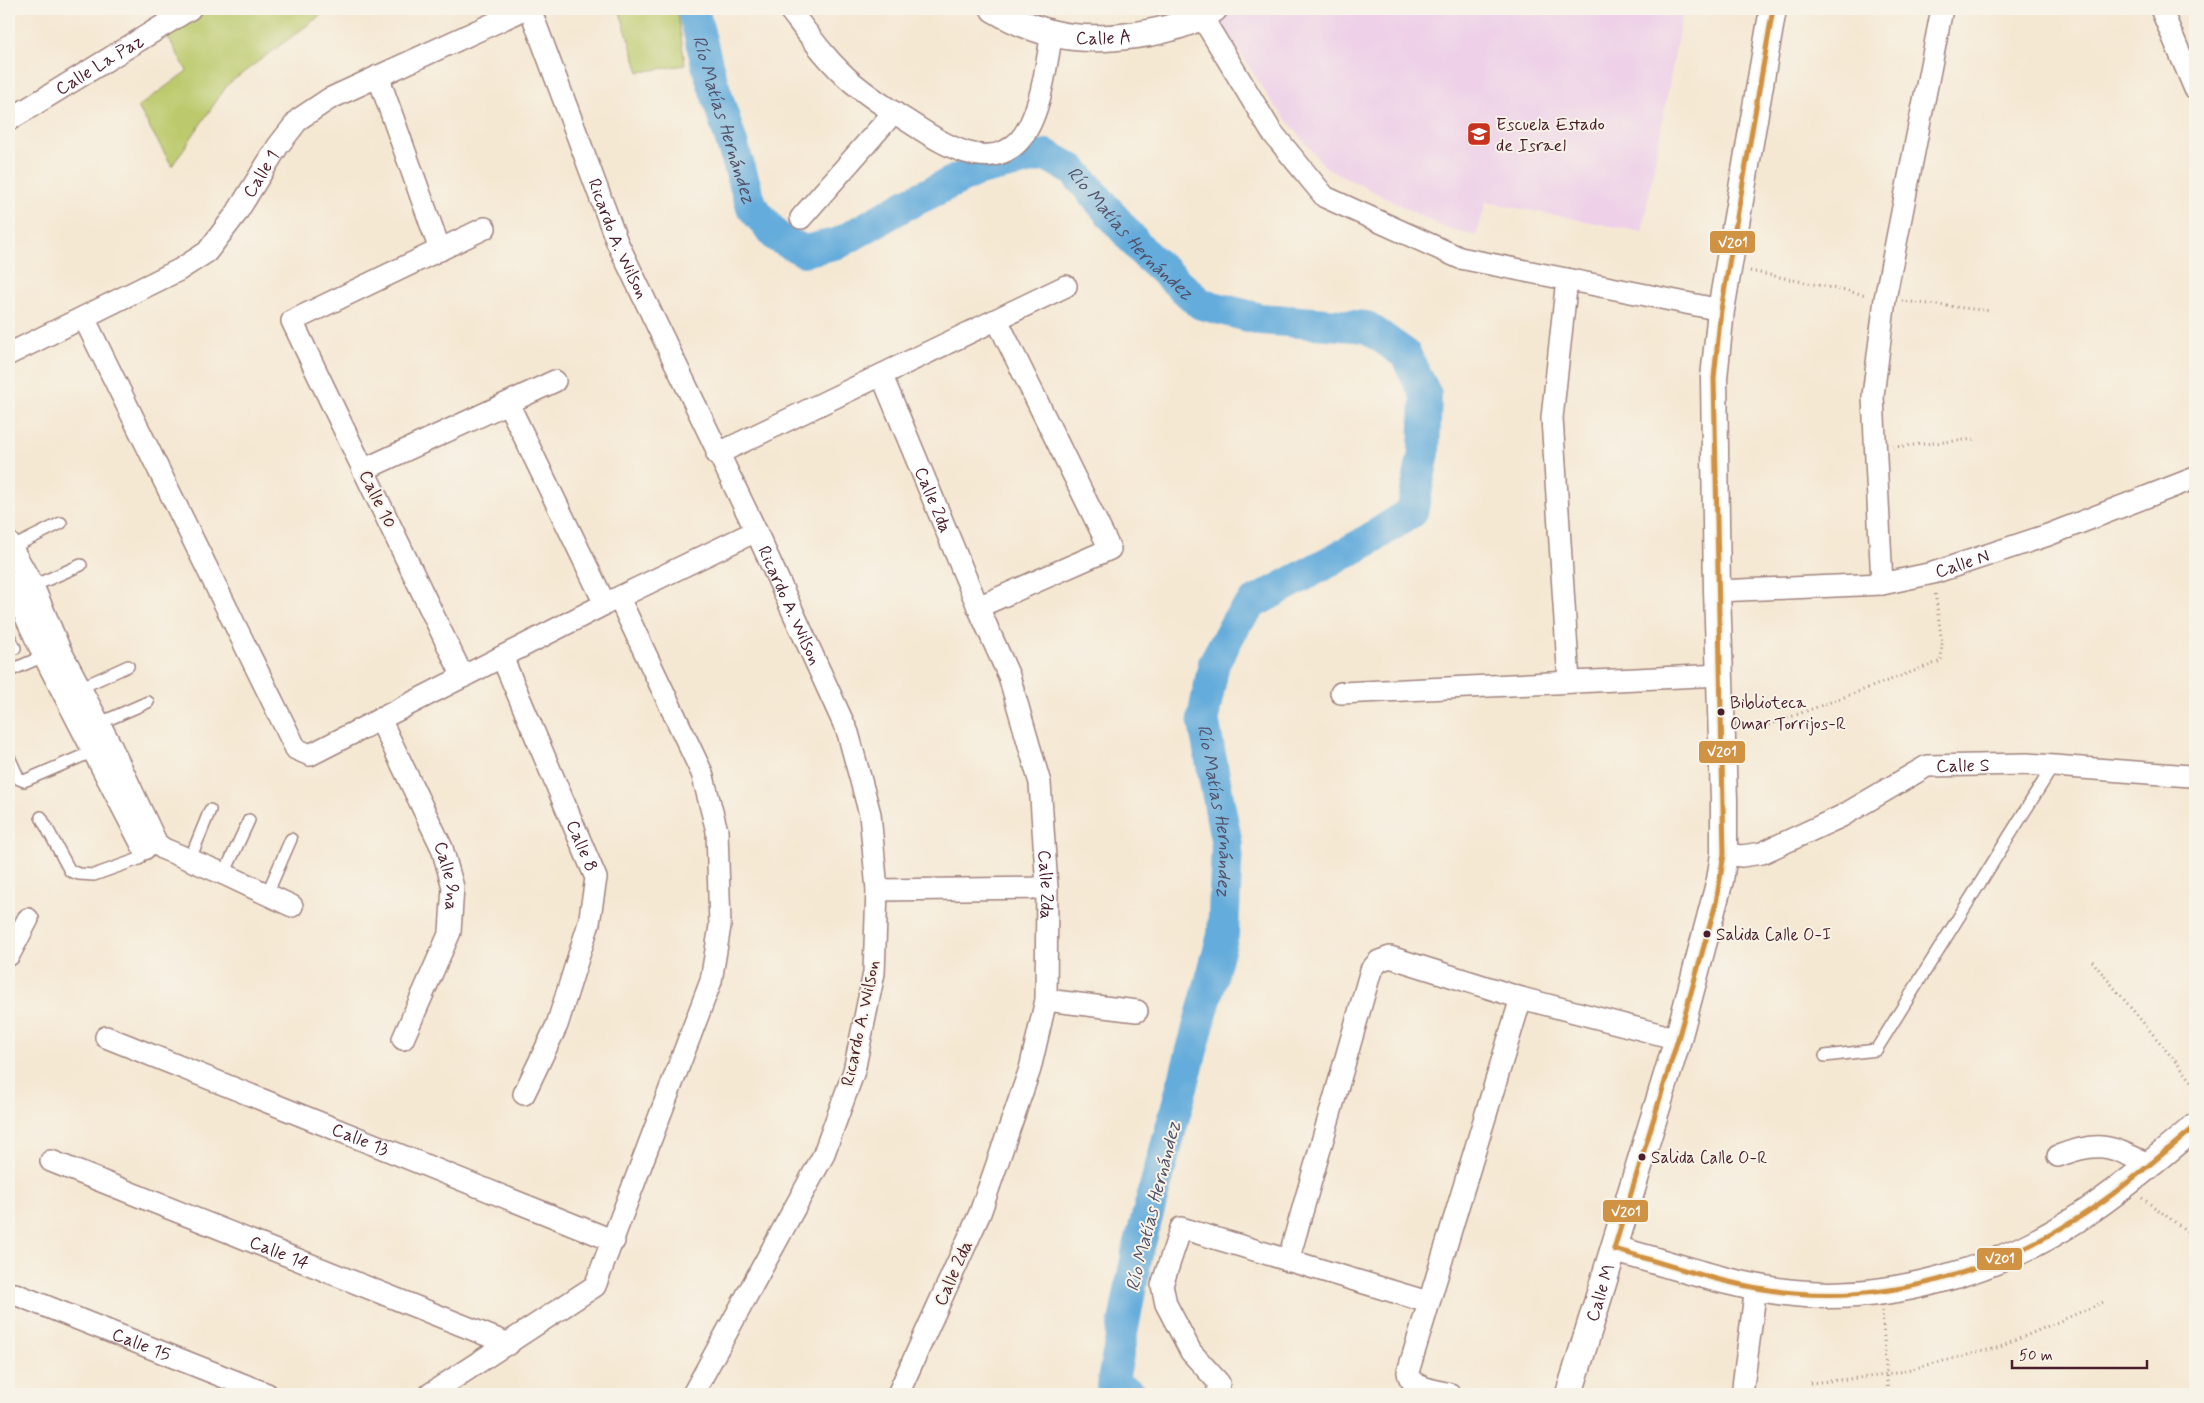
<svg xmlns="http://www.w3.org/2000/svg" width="2204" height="1403" font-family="Mynerve,sans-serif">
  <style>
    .built { fill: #eed0e8 }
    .green { fill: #bcca6d; stroke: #83744c }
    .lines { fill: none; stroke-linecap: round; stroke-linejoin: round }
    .stream { stroke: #64acdb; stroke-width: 5.5 }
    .river { stroke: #64acdb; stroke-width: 32 }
    .service-casing { stroke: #a0847f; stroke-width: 14 }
    .minor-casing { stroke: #a0847f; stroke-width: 24 }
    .tertiary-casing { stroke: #a0847f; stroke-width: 29 }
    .path { stroke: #a0847f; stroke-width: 3; stroke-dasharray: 1 4; stroke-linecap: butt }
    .service { stroke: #fff; stroke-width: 11 }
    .minor { stroke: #fff; stroke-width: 21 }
    .tertiary { stroke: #fff; stroke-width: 26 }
    .bus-1-casing { stroke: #f7f3e8; stroke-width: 9 }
    .bus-1 { stroke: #d09243; stroke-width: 5 }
    .bus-dot { fill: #4a1f2b; stroke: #f7f3e8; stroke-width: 2 }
    .labels { text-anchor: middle; stroke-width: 4; stroke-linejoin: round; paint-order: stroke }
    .bus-label { font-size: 17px; fill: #4a1f2b; stroke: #f7f3e8; text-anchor: start }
    .street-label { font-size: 18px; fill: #4a1f2b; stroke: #f7f3e8 }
    .poi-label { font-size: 18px; fill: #4a1f2b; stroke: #f7f3e8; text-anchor: start }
    .water-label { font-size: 19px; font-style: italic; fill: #535069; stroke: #f7f3e8 }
    .line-badge { stroke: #f7f3e8; stroke-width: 2 }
    .badge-label { font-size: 14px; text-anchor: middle; font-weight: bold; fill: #fff }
  </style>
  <rect width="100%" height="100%" fill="#f7f3e8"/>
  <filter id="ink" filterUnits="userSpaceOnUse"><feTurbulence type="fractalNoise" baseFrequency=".02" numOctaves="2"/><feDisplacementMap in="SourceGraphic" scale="10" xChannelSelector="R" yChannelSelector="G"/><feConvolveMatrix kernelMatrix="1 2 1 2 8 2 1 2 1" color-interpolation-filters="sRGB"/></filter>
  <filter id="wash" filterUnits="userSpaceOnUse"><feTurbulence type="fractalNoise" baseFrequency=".0096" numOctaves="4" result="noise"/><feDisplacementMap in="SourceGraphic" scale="20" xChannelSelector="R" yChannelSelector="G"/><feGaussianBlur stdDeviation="1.12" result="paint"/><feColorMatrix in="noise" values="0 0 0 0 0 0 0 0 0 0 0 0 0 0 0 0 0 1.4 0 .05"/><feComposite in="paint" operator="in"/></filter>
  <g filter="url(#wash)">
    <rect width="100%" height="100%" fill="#f5e8d3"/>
    <path class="built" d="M 1231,9 L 1683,9 L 1642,232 L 1486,202 L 1476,236 L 1441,226 L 1325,167 L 1271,101 L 1219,20 Z"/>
    <path class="green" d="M 193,9 L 329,9 L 228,84 L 172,166 L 138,107 L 187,71 L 163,28 Z
      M 619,9 L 677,9 L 685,65 L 639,72 Z"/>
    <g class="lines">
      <path class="stream" d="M 1093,1394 L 1112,1386"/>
      <path class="river" id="s1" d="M 693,9 L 708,68 L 752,207 L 777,237 L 804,251 L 839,243 L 905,205 L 975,171 L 1046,155 L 1073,170 L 1145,254 L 1201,304 L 1260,319 L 1367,327 L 1405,354 L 1426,395 L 1424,453 L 1412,512 L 1362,544 L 1253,603 L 1237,621 L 1214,663 L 1203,718 L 1227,845 L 1223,935 L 1137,1254 L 1112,1386 L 1131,1394"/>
    </g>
  </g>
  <g filter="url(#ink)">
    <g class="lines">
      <defs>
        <path id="service" d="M 11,548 L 61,523
          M 33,586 L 81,565
          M 9,636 L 15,648
          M 9,671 L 44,656
          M 82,687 L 128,666
          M 100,723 L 148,702
          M 9,757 L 19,779 L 24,781 L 94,751
          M 41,817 L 70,871 L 79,874 L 94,875 L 139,859 L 145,850
          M 190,859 L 210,810
          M 224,874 L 249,820
          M 267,894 L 291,839
          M 1825,1056 L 1876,1050 L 2053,766"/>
        <g id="minor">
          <path id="s2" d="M 530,9 L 617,242 L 756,531 L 848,733 L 870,814 L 877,890 L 874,973 L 854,1071 L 823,1156 L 693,1394"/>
          <path d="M 789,9 C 809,35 828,62 853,83 C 870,97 888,109 906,120 C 936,139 986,176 1019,141 C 1041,117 1046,64 1052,33"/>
          <path d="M 2161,9 L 2195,89"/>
          <path d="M 1202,17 L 1271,131 L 1325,197 L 1460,258 L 1721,310"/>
          <path d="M 378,76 L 440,250"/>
          <path id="s3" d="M 9,120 L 190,9"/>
          <path d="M 801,218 L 894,112"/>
          <path d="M 1567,279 L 1552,418 L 1569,682"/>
          <path d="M 84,318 L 296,749 L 310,755 L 605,604 L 756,531"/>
          <path id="s4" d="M 9,354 L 179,270 L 207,252 L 236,214 L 278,146 L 299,119 L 329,99 L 525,9"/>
          <path id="s5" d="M 882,376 L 978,607 L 1009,676 L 1040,783 L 1047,888 L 1046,1000 L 1030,1069 L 980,1213 L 898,1394"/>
          <path d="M 508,403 L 605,604"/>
          <path d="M 717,454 L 1066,286"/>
          <path d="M 363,470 L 555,381"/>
          <path d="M 9,543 L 33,586 L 60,650 L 110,744 L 157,844 L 164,849 L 224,874 L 292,906"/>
          <path d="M 9,581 L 44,656 L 144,849"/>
          <path d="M 1882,584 L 1873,396 L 1885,299 L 1942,9"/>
          <path id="s6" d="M 1717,591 L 1882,584 L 1933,573 L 2048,535 L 2195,478"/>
          <path d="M 978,607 L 1110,549 L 997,320"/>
          <path id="s7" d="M 502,657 L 596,878 L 589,923 L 557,1025 L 524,1094"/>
          <path d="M 463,677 L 292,321 L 485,228"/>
          <path d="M 1341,693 L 1721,675"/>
          <path id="s8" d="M 380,719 L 442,848 L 453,887 L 450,932 L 403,1039"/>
          <path id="s9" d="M 1724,854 L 1742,856 L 1762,853 L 1842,816 L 1927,766 L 2027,764 L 2190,776 L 2195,775"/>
          <path d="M 877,890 L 1047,888"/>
          <path d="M 9,955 L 28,919"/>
          <path d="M 1046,1000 L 1137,1011"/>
          <path id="s10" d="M 106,1037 L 614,1241"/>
          <path d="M 2058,1156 C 2101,1140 2110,1146 2150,1165"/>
          <path id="s11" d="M 51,1161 L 509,1344"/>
          <path d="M 1288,1261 L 1371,970 L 1379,961 L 1390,957 L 1521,998 L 1678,1039"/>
          <path id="s12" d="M 15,1294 L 267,1394"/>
          <path d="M 430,1394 L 595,1286 L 711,981 L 720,926 L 717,831 L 702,773 L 619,598"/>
          <path d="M 1217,1394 L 1219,1383 L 1191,1352 L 1166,1304 L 1162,1285 L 1181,1228 L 1428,1302"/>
          <path d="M 1450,1394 C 1436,1390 1410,1389 1408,1372 L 1521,998"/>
          <path d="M 1742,1394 L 1756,1287"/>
        </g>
        <g id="tertiary">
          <path id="s13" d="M 994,9 C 1011,19 1031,28 1051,33 C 1097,45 1174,35 1214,9"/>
          <path d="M 1614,1249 C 1673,1265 1733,1287 1794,1293 C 1887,1303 1997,1271 2075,1220 C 2116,1194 2158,1158 2195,1127"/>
          <path id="s14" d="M 1569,1394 L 1678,1039 L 1720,880 L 1724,854 L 1724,799 L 1717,591 L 1714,378 L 1721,310 L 1773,9"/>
        </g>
      </defs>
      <use href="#service" class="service-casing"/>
      <use href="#minor" class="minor-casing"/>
      <use href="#tertiary" class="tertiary-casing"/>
      <path class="path" d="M 1750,271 L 1866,295
        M 1902,301 L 1991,311
        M 1893,447 L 1975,439
        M 1744,726 L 1766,726 L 1941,661 L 1942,643 L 1935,592
        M 2092,961 L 2195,1085
        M 2142,1198 L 2195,1237
        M 1882,1311 L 1888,1394
        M 1810,1383 L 1887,1375 L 2000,1347 L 2106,1301"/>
      <use href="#service" class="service"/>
      <use href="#minor" class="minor"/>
      <use href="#tertiary" class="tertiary"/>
      <defs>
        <path id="bus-1" d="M 1773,9 L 1721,310 L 1714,378 L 1724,854 L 1716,903 L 1678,1039 L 1614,1249 C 1673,1266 1733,1288 1794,1293 C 1892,1302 1992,1272 2075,1220 C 2118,1193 2156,1159 2195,1127"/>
      </defs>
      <use href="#bus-1" class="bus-1-casing"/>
      <use href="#bus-1" class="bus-1"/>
    </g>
  </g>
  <defs>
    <symbol id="school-square" viewBox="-11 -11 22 22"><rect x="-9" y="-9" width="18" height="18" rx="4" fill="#c8321e" stroke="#f7f3e8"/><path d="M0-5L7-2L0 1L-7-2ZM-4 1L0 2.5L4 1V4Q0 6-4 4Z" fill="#fff"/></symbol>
  </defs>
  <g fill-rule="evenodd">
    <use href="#school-square" x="1465" y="120" width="28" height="28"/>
  </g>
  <g class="bus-dot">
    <circle cx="1721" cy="712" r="4.5"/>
    <circle cx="1707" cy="934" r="4.5"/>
    <circle cx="1642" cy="1157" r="4.5"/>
  </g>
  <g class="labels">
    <g class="bus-label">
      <text x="1730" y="708">Biblioteca<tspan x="1730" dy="21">Omar Torrijos-R</tspan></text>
      <text x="1716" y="940">Salida Calle O-I</text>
      <text x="1651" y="1163">Salida Calle O-R</text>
    </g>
    <g class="street-label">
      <text dy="6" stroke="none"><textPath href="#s13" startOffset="115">Calle A</textPath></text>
      <text dy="6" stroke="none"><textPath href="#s3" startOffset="106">Calle La Paz</textPath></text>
      <text dy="6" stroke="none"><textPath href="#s4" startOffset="318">Calle 1</textPath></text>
      <text dy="6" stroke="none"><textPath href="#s2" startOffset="246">Ricardo A. Wilson</textPath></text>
      <text transform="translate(378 499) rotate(64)" y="6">Calle 10</text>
      <text dy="6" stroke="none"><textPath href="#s5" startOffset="134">Calle 2da</textPath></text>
      <text dy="6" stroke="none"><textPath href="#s6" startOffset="248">Calle N</textPath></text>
      <text dy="6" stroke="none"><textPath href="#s2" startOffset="651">Ricardo A. Wilson</textPath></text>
      <text dy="6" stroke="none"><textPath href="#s9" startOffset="261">Calle S</textPath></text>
      <text dy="6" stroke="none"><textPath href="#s7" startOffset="205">Calle 8</textPath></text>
      <text dy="6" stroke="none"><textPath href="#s8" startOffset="172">Calle 9na</textPath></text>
      <text dy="6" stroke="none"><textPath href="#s5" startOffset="539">Calle 2da</textPath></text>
      <text transform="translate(860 1023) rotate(-78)" y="6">Ricardo A. Wilson</text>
      <text dy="6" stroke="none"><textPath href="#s10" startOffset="274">Calle 13</textPath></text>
      <text dy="6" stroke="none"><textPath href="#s11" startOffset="246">Calle 14</textPath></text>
      <text transform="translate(953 1273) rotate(-66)" y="6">Calle 2da</text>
      <text dy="6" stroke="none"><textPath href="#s14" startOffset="106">Calle M</textPath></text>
      <text dy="6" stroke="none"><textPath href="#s12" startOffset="136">Calle 15</textPath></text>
    </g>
    <g class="poi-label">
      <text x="1496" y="130">Escuela Estado<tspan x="1496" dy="21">de Israel</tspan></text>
    </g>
    <g class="water-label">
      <text dy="7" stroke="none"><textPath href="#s1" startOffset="115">Río Matías Hernández</textPath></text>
      <text dy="7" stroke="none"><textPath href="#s1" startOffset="655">Río Matías Hernández</textPath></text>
      <text dy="7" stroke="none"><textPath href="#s1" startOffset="1540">Río Matías Hernández</textPath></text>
      <text transform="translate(1152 1206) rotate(-76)" y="7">Río Matías Hernández</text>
    </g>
  </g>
  <g class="line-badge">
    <rect x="1709" y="230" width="47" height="24" rx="5" fill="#d09243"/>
    <rect x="1698" y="740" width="48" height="24" rx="5" fill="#d09243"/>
    <rect x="1602" y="1199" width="47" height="24" rx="5" fill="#d09243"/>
    <rect x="1976" y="1247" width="47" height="24" rx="5" fill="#d09243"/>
  </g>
  <g class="badge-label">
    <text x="1733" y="247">V201</text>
    <text x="1722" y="756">V201</text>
    <text x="1626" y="1216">V201</text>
    <text x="2000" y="1263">V201</text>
  </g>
  <rect width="2204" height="1403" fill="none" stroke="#f7f3e8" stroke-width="30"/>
  <path d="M2012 1360v8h135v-8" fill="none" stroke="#4a1f2b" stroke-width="2.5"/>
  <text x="2019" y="1360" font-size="15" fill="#4a1f2b" stroke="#f7f3e8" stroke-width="4" paint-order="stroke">50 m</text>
</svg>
